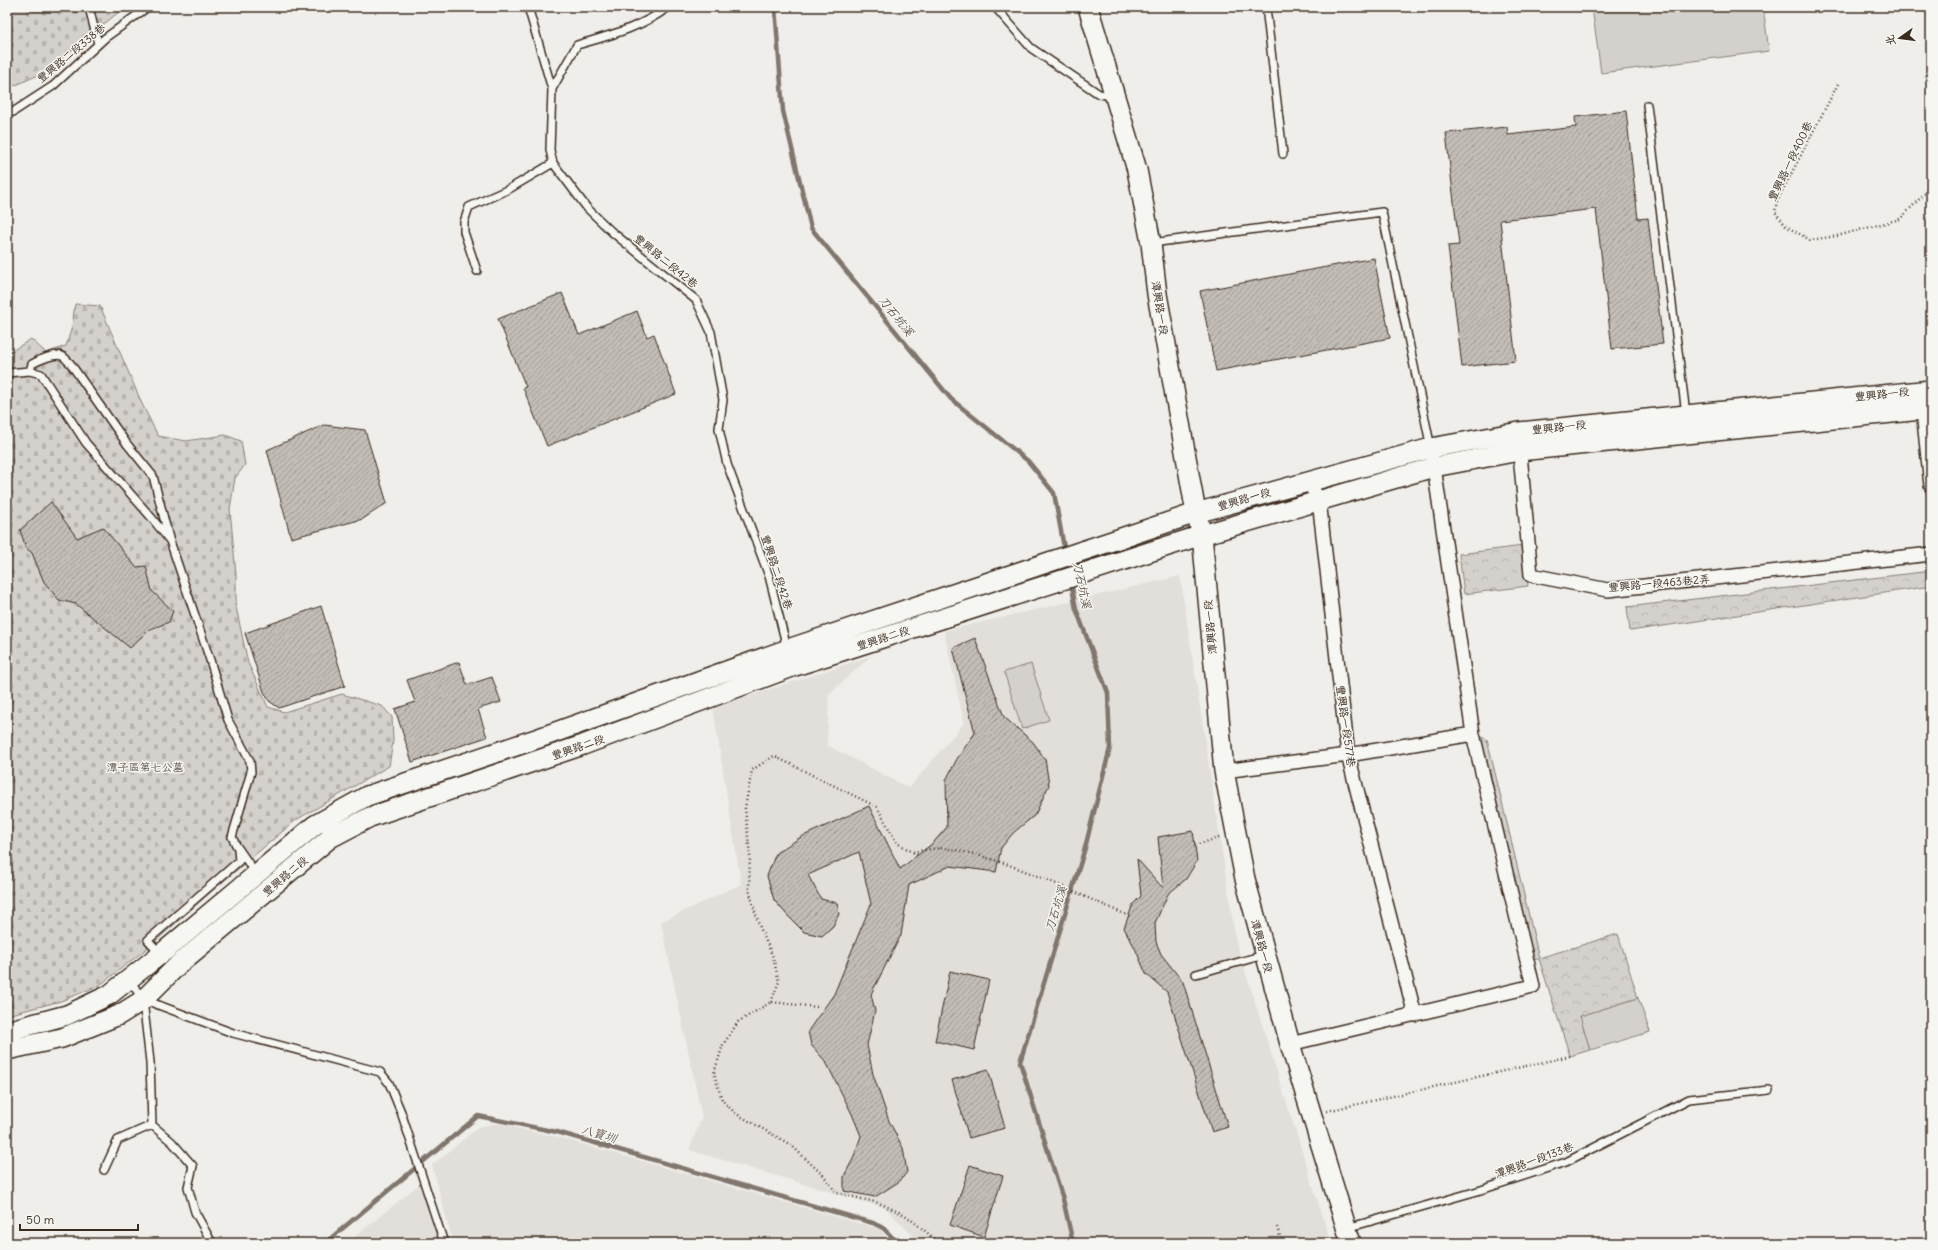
<svg xmlns="http://www.w3.org/2000/svg" width="1938" height="1250" font-family="Delius,'LXGW WenKai TC',sans-serif">
  <style>
    .built { fill: #e2dfdb }
    .grass { fill: #d4d1cc; stroke: #887e75 }
    .forest { fill: url(#forest-crowns); stroke: #887e75 }
    .cemetery { fill: url(#cemetery-stones); stroke: #887e75 }
    .lines { fill: none; stroke-linecap: round; stroke-linejoin: round }
    .stream { stroke: #81766d; stroke-width: 4.5 }
    .building { fill: url(#building-hatch); stroke: #3b2a1e }
    .lane-casing { stroke: #3b2a1e; stroke-width: 10 }
    .street-casing { stroke: #3b2a1e; stroke-width: 16 }
    .secondary-casing { stroke: #3b2a1e; stroke-width: 22 }
    .path { stroke: #3b2a1e; stroke-width: 2.5; stroke-dasharray: 1 3; stroke-linecap: butt }
    .lane { stroke: #f6f6f2; stroke-width: 7 }
    .street { stroke: #f6f6f2; stroke-width: 13 }
    .secondary { stroke: #f6f6f2; stroke-width: 19 }
    .labels { text-anchor: middle; stroke-width: 3; stroke-linejoin: round; paint-order: stroke }
    .street-label { font-size: 11px; fill: #3b2a1e; stroke: #f6f6f2 }
    .park-label { font-size: 11px; fill: #61544a; stroke: #f6f6f2 }
    .water-label { font-size: 12px; font-style: italic; fill: #64564c; stroke: #f6f6f2 }
  </style>
  <defs>
    <pattern id="forest-crowns" width="20" height="18" patternUnits="userSpaceOnUse"><rect width="20" height="18" fill="#d4d1cc"/><path d="M2 6a3 3 0 1 1 6 0M12 15a3 3 0 1 1 6 0" fill="none" stroke="#b7b4af"/></pattern>
    <pattern id="cemetery-stones" width="16" height="16" patternUnits="userSpaceOnUse"><rect width="16" height="16" fill="#d4d1cc"/><path d="M2 7V4a2 2 0 0 1 4 0v3zM10 15v-3a2 2 0 0 1 4 0v3z" fill="#b7b4af"/></pattern>
    <pattern id="building-hatch" width="6" height="6" patternUnits="userSpaceOnUse"><rect width="6" height="6" fill="#c2bdb7"/><path d="M-1 1l2-2M0 6l6-6M5 7l2-2" fill="none" stroke="#9f9a94"/></pattern>
  </defs>
  <rect width="100%" height="100%" fill="#efeeea"/>
  <filter id="ink" filterUnits="userSpaceOnUse"><feTurbulence type="fractalNoise" baseFrequency=".025" numOctaves="2"/><feDisplacementMap in="SourceGraphic" scale="8" xChannelSelector="R" yChannelSelector="G"/><feConvolveMatrix kernelMatrix="1 2 1 2 8 2 1 2 1" color-interpolation-filters="sRGB"/></filter>
  <g filter="url(#ink)">
    <path class="built" d="M 1180,576 L 1236,942 L 1331,1243 L 920,1243 L 885,1208 L 689,1150 L 702,1117 L 661,922 L 741,884 L 713,708 L 871,656 L 829,694 L 827,745 L 909,788 L 964,723 L 944,631 Z
      M 491,1124 L 501,1124 L 561,1138 L 851,1221 L 880,1229 L 891,1243 L 453,1243 L 432,1165 L 479,1127 Z
      M 421,1183 L 437,1243 L 347,1243 Z"/>
    <path class="grass" d="M 1592,7 L 1763,7 L 1769,51 L 1601,73 Z
      M 1031,664 L 1049,720 L 1022,729 L 1004,672 Z
      M 1638,998 L 1650,1032 L 1590,1050 L 1580,1016 Z"/>
    <path class="forest" d="M 1523,546 L 1528,586 L 1464,594 L 1459,554 Z
      M 1931,571 L 1931,586 L 1630,631 L 1627,607 Z
      M 1473,734 L 1487,739 L 1539,958 L 1618,934 L 1638,998 L 1580,1016 L 1590,1050 L 1570,1056 L 1539,959 L 1527,960 Z"/>
    <path class="cemetery" d="M 7,7 L 125,7 L 45,72 L 7,89 Z
      M 75,304 L 100,306 L 143,406 L 158,436 L 186,441 L 225,435 L 241,441 L 245,465 L 235,478 L 230,509 L 236,575 L 236,607 L 248,663 L 268,707 L 284,712 L 342,694 L 382,706 L 392,717 L 393,741 L 389,766 L 296,820 L 212,891 L 150,946 L 100,985 L 61,1001 L 7,1015 L 7,354 L 31,339 L 46,353 L 66,346 L 72,327 Z"/>
    <g class="lines">
      <path class="stream" d="M 775,7 L 783,111 L 811,228 L 951,399 L 1028,461 L 1054,493 L 1065,553
        M 1071,582 L 1076,609 L 1108,693 L 1110,748 L 1085,848 L 1020,1062 L 1063,1199 L 1073,1243
        M 325,1243 L 478,1116 L 557,1132 L 873,1223 L 883,1228 L 898,1243"/>
    </g>
    <path class="building" d="M 1626,111 L 1638,219 L 1648,218 L 1663,344 L 1612,349 L 1596,209 L 1500,220 L 1516,361 L 1462,367 L 1448,246 L 1459,245 L 1446,133 L 1507,127 L 1508,135 L 1576,127 L 1575,117 Z
      M 1374,258 L 1390,338 L 1216,371 L 1200,291 Z
      M 562,293 L 579,335 L 637,311 L 647,337 L 654,334 L 676,394 L 547,446 L 523,388 L 526,387 L 498,319 Z
      M 324,425 L 365,430 L 387,503 L 363,519 L 291,538 L 267,450 Z
      M 51,502 L 77,538 L 103,527 L 136,567 L 146,566 L 152,591 L 173,611 L 169,622 L 148,630 L 130,648 L 76,604 L 59,600 L 44,582 L 32,553 L 26,548 L 20,530 Z
      M 321,606 L 345,686 L 279,708 L 269,701 L 264,692 L 245,633 Z
      M 975,638 L 1004,717 L 1033,742 L 1045,759 L 1049,785 L 1035,815 L 1013,833 L 1001,848 L 996,872 L 950,866 L 909,885 L 901,935 L 871,994 L 875,1011 L 867,1045 L 873,1074 L 889,1121 L 903,1148 L 907,1172 L 900,1181 L 875,1197 L 844,1191 L 844,1176 L 853,1159 L 861,1136 L 852,1114 L 826,1062 L 811,1045 L 808,1031 L 834,994 L 871,904 L 859,852 L 808,875 L 821,899 L 837,903 L 839,914 L 833,926 L 822,936 L 804,932 L 787,915 L 774,900 L 767,876 L 776,853 L 801,837 L 869,806 L 900,869 L 933,843 L 947,827 L 946,780 L 958,757 L 975,733 L 953,648 Z
      M 459,662 L 467,685 L 492,677 L 501,702 L 478,709 L 487,737 L 412,762 L 395,709 L 415,702 L 407,680 Z
      M 1193,831 L 1197,861 L 1186,879 L 1168,894 L 1155,923 L 1156,942 L 1161,954 L 1183,982 L 1228,1127 L 1212,1132 L 1167,992 L 1146,974 L 1135,948 L 1124,928 L 1133,904 L 1141,896 L 1137,859 L 1163,888 L 1158,837 Z
      M 950,971 L 989,980 L 974,1050 L 935,1041 Z
      M 988,1069 L 1005,1128 L 969,1138 L 952,1080 Z
      M 970,1165 L 1003,1176 L 984,1237 L 950,1225 Z"/>
    <g class="lines">
      <defs>
        <path id="lane" d="M 89,7 L 98,44
          M 528,7 L 552,89 L 550,150 L 553,163 L 587,208 L 612,232 L 696,300 L 711,332 L 723,400 L 719,429 L 727,464 L 769,576 L 787,648
          M 995,7 L 1031,48 L 1099,94 L 1114,96
          M 1266,7 L 1283,154
          M 552,89 L 577,45 C 608,36 643,27 668,7
          M 1647,105 L 1686,414
          M 7,113 L 13,112 L 53,86 L 105,38 L 148,7
          M 1152,243 L 1382,212 L 1431,448
          M 477,271 L 464,232 L 464,222 L 469,207 L 509,189 L 553,163
          M 30,371 L 32,364 C 39,360 55,353 62,356 C 65,357 67,361 70,363 L 127,444 L 153,476 L 169,538
          M 7,373 L 30,371 L 41,374 L 86,443 L 151,517 L 170,541 L 210,660 L 228,720 L 250,761 L 251,772 L 232,837 L 236,845 L 256,874
          M 160,953 L 148,940 L 239,861 L 238,849
          M 1196,974 L 1264,955
          M 145,1000 L 233,1033 L 380,1072 L 389,1083 L 401,1112 L 444,1243
          M 152,1125 L 172,1142 L 193,1166 L 188,1187 L 195,1212 L 212,1243
          M 104,1170 L 118,1140 L 152,1125 L 150,1062 L 143,1000 L 130,980
          M 1347,1228 L 1481,1190 L 1566,1162 L 1689,1099 L 1769,1090"/>
        <path id="street" d="M 1922,402 L 1931,486
          M 1519,443 L 1531,575 L 1608,590 L 1931,554
          M 1308,481 L 1319,500 L 1348,755 L 1415,1015
          M 1224,771 L 1348,755 L 1473,734
          M 1290,1044 L 1533,986 L 1473,734 L 1433,460"/>
        <path id="secondary" d="M 1088,7 L 1137,170 L 1151,243 L 1157,294 L 1196,513 L 1202,535 L 1224,771 L 1245,879 L 1290,1044 L 1351,1243
          M 7,1031 L 67,1015 L 109,995 L 167,949 L 315,825 L 367,796 L 539,738 L 788,649 L 1196,513 L 1431,448 L 1519,432 L 1931,390
          M 7,1050 L 62,1038 L 119,1015 L 143,1000 L 179,964 L 330,838 L 370,817 L 583,745 L 792,667 L 1202,535 L 1434,467 L 1519,451 L 1931,409"/>
      </defs>
      <use href="#lane" class="lane-casing"/>
      <use href="#street" class="street-casing"/>
      <use href="#secondary" class="secondary-casing"/>
      <path class="path" d="M 1838,84 L 1777,201 L 1775,212 L 1786,226 L 1810,240 L 1837,236 L 1900,219 L 1931,187
        M 1195,845 L 1219,838
        M 913,852 C 924,850 938,847 949,849 C 1007,858 1075,893 1129,916
        M 771,1002 L 779,982 L 773,957 L 759,925 L 749,890 L 750,856 L 745,808 L 752,770 L 774,756 L 877,807 L 897,843 L 918,855
        M 817,1007 L 771,1002 L 738,1022 L 723,1045 L 714,1073 L 722,1100 L 735,1113 L 791,1145 L 823,1175 L 837,1193 L 879,1203 L 905,1215 L 940,1243
        M 1327,1111 L 1570,1056
        M 1277,1227 L 1282,1243"/>
      <use href="#lane" class="lane"/>
      <use href="#street" class="street"/>
      <use href="#secondary" class="secondary"/>
    </g>
  </g>
  <g class="labels">
    <g class="street-label">
      <text transform="translate(71 53) rotate(-40)" y="4">豐興路二段338巷</text>
      <text transform="translate(1790 161) rotate(-64)" y="4">豐興路一段400巷</text>
      <text transform="translate(666 261) rotate(39)" y="4">豐興路二段42巷</text>
      <text transform="translate(1160 308) rotate(81)" y="4">潭興路一段</text>
      <text transform="translate(1882 394) rotate(-6)" y="4">豐興路一段</text>
      <text transform="translate(1559 427) rotate(-6)" y="4">豐興路一段</text>
      <text transform="translate(1244 499) rotate(-16)" y="4">豐興路一段</text>
      <text transform="translate(777 572) rotate(72)" y="4">豐興路二段42巷</text>
      <text transform="translate(1659 583) rotate(-5)" y="4">豐興路一段463巷2弄</text>
      <text transform="translate(1210 627) rotate(-95)" y="4">潭興路一段</text>
      <text transform="translate(883 638) rotate(-18)" y="4">豐興路二段</text>
      <text transform="translate(1346 726) rotate(82)" y="4">豐興路一段577巷</text>
      <text transform="translate(578 747) rotate(-19)" y="4">豐興路二段</text>
      <text transform="translate(285 876) rotate(-40)" y="4">豐興路二段</text>
      <text transform="translate(1262 946) rotate(75)" y="4">潭興路一段</text>
      <text transform="translate(1534 1160) rotate(-20)" y="4">潭興路一段133巷</text>
    </g>
    <g class="park-label">
      <text x="145" y="771">潭子區第七公墓</text>
    </g>
    <g class="water-label">
      <text transform="translate(896 316) rotate(51)" y="4">刀石坑溪</text>
      <text transform="translate(1082 585) rotate(78)" y="4">刀石坑溪</text>
      <text transform="translate(1056 909) rotate(-73)" y="4">刀石坑溪</text>
      <text transform="translate(599 1134) rotate(16)" y="4">八寶圳</text>
    </g>
  </g>
  <rect width="1938" height="1250" fill="none" stroke="#f6f6f2" stroke-width="24"/>
  <rect x="12" y="12" width="1914" height="1226" fill="none" stroke="#3b2a1e" stroke-width="1.5" filter="url(#ink)"/>
  <g transform="translate(1900 38) rotate(256)" stroke="#f6f6f2" stroke-width="3" paint-order="stroke">
  <path d="M0-3L7 15L0 10L-7 15Z" fill="#3b2a1e"/>
  <text y="-6" font-size="11" font-weight="bold" text-anchor="middle" fill="#3b2a1e">北</text>
  </g>
  <path d="M20 1224v6h118v-6" fill="none" stroke="#3b2a1e" stroke-width="2"/>
  <text x="26" y="1224" font-size="12" fill="#3b2a1e" stroke="#f6f6f2" stroke-width="3" paint-order="stroke">50 m</text>
</svg>
